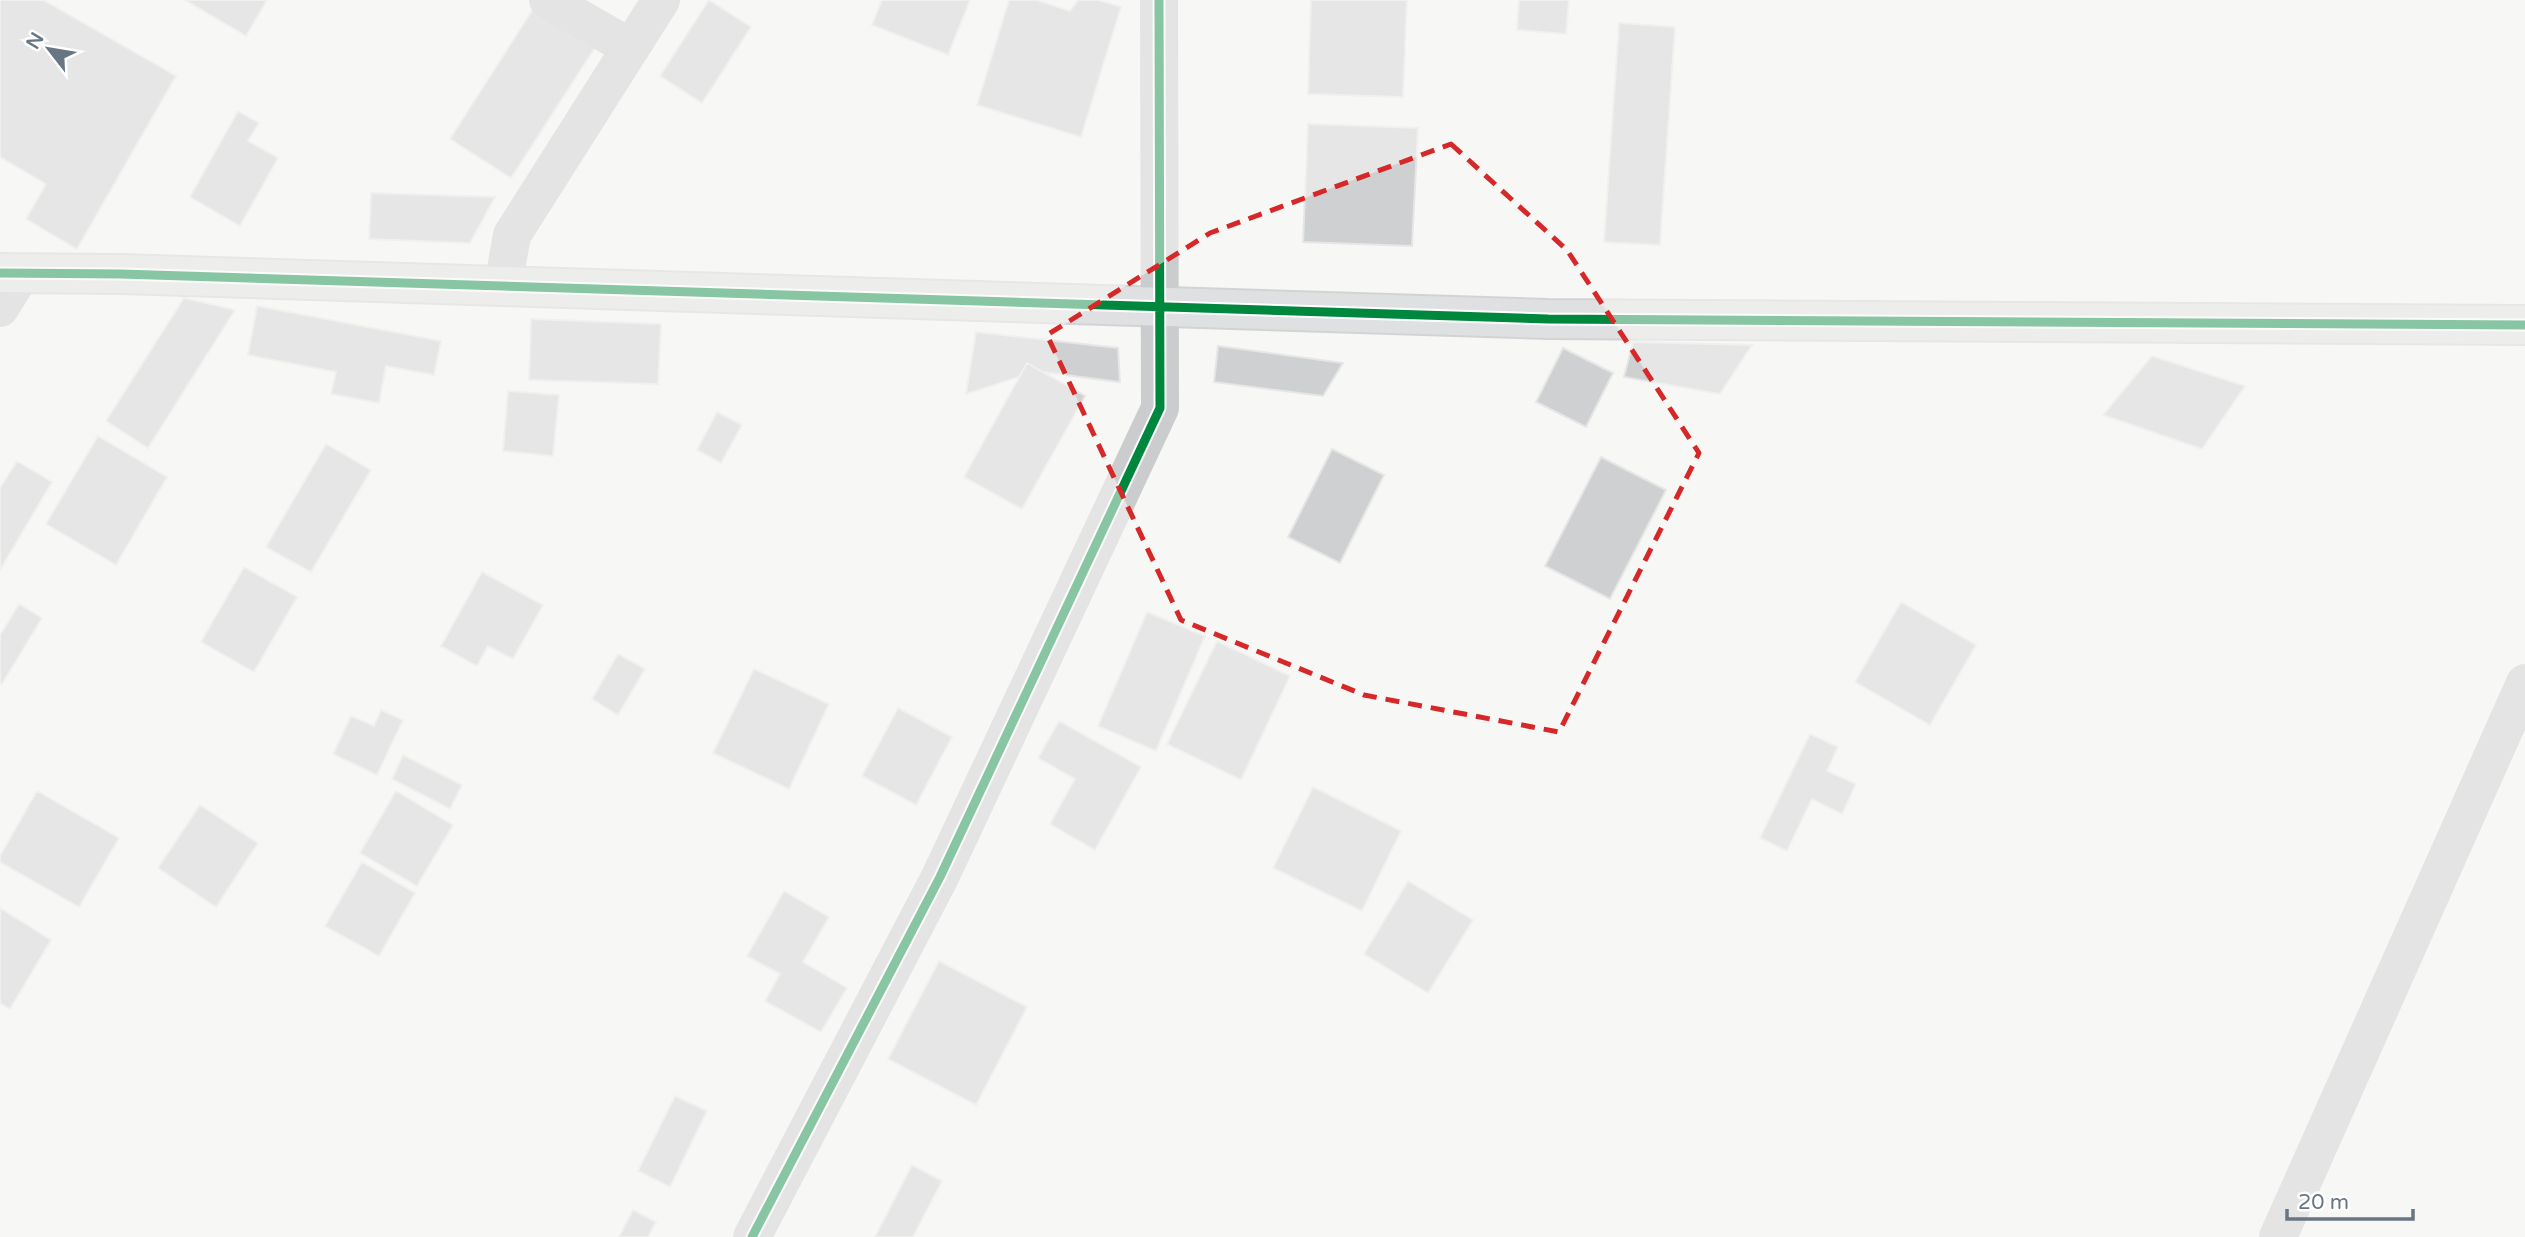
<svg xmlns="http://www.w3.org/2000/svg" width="2525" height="1237" font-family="'Varela Round',sans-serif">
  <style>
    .building { fill: #cfd0d1; stroke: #e6e6e6; stroke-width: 2 }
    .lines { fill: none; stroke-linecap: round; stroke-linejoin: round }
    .secondary-casing { stroke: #d3d3d4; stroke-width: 42 }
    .street { stroke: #cbcccd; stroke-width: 38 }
    .secondary { stroke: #dfe0e1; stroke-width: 38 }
    .cycleway-casing { stroke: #fff; stroke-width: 13 }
    .cycleway { stroke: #00873e; stroke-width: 9 }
    .marked { fill: none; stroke: #d62828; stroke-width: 5; stroke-dasharray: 14 9; stroke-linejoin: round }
  </style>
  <rect width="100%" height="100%" fill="#f7f7f6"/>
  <path class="building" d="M 0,0 L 43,0 L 176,76 L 77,249 L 26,219 L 46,184 L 0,157 Z
    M 185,0 L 267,0 L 246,36 Z
    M 709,0 L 751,27 L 702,103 L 660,76 Z
    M 882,0 L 970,0 L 948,55 L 872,25 Z
    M 1009,0 L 1036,0 L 1070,11 L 1078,0 L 1098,0 L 1121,7 L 1081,137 L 977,105 Z
    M 1311,0 L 1407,0 L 1403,97 L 1308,94 Z
    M 1519,0 L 1569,0 L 1566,34 L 1517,30 Z
    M 535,6 L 596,46 L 511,178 L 450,139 Z
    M 1619,23 L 1675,27 L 1660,245 L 1604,242 Z
    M 238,111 L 259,123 L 248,141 L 278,158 L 240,226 L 190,197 Z
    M 1308,124 L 1418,128 L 1412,246 L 1303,242 Z
    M 371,193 L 495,197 L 470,243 L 369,239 Z
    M 184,298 L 235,310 L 148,448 L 106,421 Z
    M 257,306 L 441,341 L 434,375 L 386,366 L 379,403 L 331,394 L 336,372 L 248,355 Z
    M 531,319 L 661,324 L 658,384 L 529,380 Z
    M 976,332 L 1118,348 L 1120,382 L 1043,372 L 1027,363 L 1019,377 L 966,394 Z
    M 1633,342 L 1752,345 L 1720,394 L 1624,377 Z
    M 1218,346 L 1343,363 L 1323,396 L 1214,382 Z
    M 1563,348 L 1613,373 L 1586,427 L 1536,402 Z
    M 2152,356 L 2245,386 L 2202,449 L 2103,415 Z
    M 1027,363 L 1085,396 L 1022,509 L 964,477 Z
    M 508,391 L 559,395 L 553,456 L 503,451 Z
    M 717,412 L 742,425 L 721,463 L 697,450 Z
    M 98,436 L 167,477 L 116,565 L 46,524 Z
    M 326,444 L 371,470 L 311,572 L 266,547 Z
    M 1332,449 L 1384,475 L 1340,563 L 1288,537 Z
    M 1601,457 L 1666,490 L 1610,599 L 1545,566 Z
    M 17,461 L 52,482 L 0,570 L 0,488 Z
    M 244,567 L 297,597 L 254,672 L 201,642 Z
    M 482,572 L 543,605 L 513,659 L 488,646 L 477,666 L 441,646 Z
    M 1901,602 L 1976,645 L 1930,725 L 1855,682 Z
    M 19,604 L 42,618 L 2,684 L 0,683 L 0,635 Z
    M 1147,612 L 1205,636 L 1156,751 L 1098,726 Z
    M 1217,641 L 1290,676 L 1241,780 L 1167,744 Z
    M 618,654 L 645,669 L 618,715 L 592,699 Z
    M 754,669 L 829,704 L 789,789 L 713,753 Z
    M 898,708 L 952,737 L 916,805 L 862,776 Z
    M 381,710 L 403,720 L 377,775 L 333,754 L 351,716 L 374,726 Z
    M 1059,721 L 1141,767 L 1095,850 L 1050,824 L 1075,779 L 1038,758 Z
    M 1810,734 L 1838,747 L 1827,771 L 1856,784 L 1842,814 L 1812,799 L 1787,851 L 1760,838 Z
    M 403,755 L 462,785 L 450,809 L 392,779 Z
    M 1313,787 L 1401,831 L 1362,911 L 1273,868 Z
    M 37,791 L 119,838 L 79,907 L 0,862 L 0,856 Z
    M 396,791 L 453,825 L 417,886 L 360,853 Z
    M 200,805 L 258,843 L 216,907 L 158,868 Z
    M 362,862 L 415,893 L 379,956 L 325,926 Z
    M 1408,881 L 1473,920 L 1428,993 L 1364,954 Z
    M 784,891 L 829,917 L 803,962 L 847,988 L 821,1032 L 765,1001 L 780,974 L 747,956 Z
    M 0,908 L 51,940 L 10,1009 L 0,1003 Z
    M 939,961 L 1027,1007 L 976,1105 L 888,1059 Z
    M 675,1096 L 707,1111 L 670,1187 L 638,1171 Z
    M 912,1165 L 942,1181 L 913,1237 L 875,1237 Z
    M 633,1210 L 656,1222 L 648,1237 L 619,1237 Z"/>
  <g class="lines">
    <defs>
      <path id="secondary" d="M 0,273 L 121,274 L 1548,319 L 2525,325"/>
    </defs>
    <use href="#secondary" class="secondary-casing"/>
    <path class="street" d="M 548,0 L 631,48
      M 503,286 L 512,235 L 661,0
      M 0,308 L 22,273
      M 752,1237 L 940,877 L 1160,408 L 1159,0
      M 2278,1237 L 2525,683"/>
    <use href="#secondary" class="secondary"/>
    <defs>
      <path id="cycleway" d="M 0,273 L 121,274 L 1548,319 L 2525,325
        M 752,1237 L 940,877 L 1160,408 L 1159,0"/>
    </defs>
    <use href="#cycleway" class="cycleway-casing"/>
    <use href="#cycleway" class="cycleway"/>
  </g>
  <path d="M0 0H2525V1237H0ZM 1451,144 L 1567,250 L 1699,453 L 1559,732 L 1364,695 L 1181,620 L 1047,335 L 1210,233 Z" fill="#f7f7f6" fill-opacity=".55" fill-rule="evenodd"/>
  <path class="marked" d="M 1451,144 L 1567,250 L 1699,453 L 1559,732 L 1364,695 L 1181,620 L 1047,335 L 1210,233 Z"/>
  <g transform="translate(49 49) rotate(301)" stroke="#ffffff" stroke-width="5" paint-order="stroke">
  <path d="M0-5L12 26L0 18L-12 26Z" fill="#687684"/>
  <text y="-10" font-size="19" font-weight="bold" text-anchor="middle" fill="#687684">N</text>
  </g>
  <path d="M2287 1209v10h126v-10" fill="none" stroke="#687684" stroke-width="3.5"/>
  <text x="2298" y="1209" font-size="21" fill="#687684" stroke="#ffffff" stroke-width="5" paint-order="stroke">20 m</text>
</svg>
